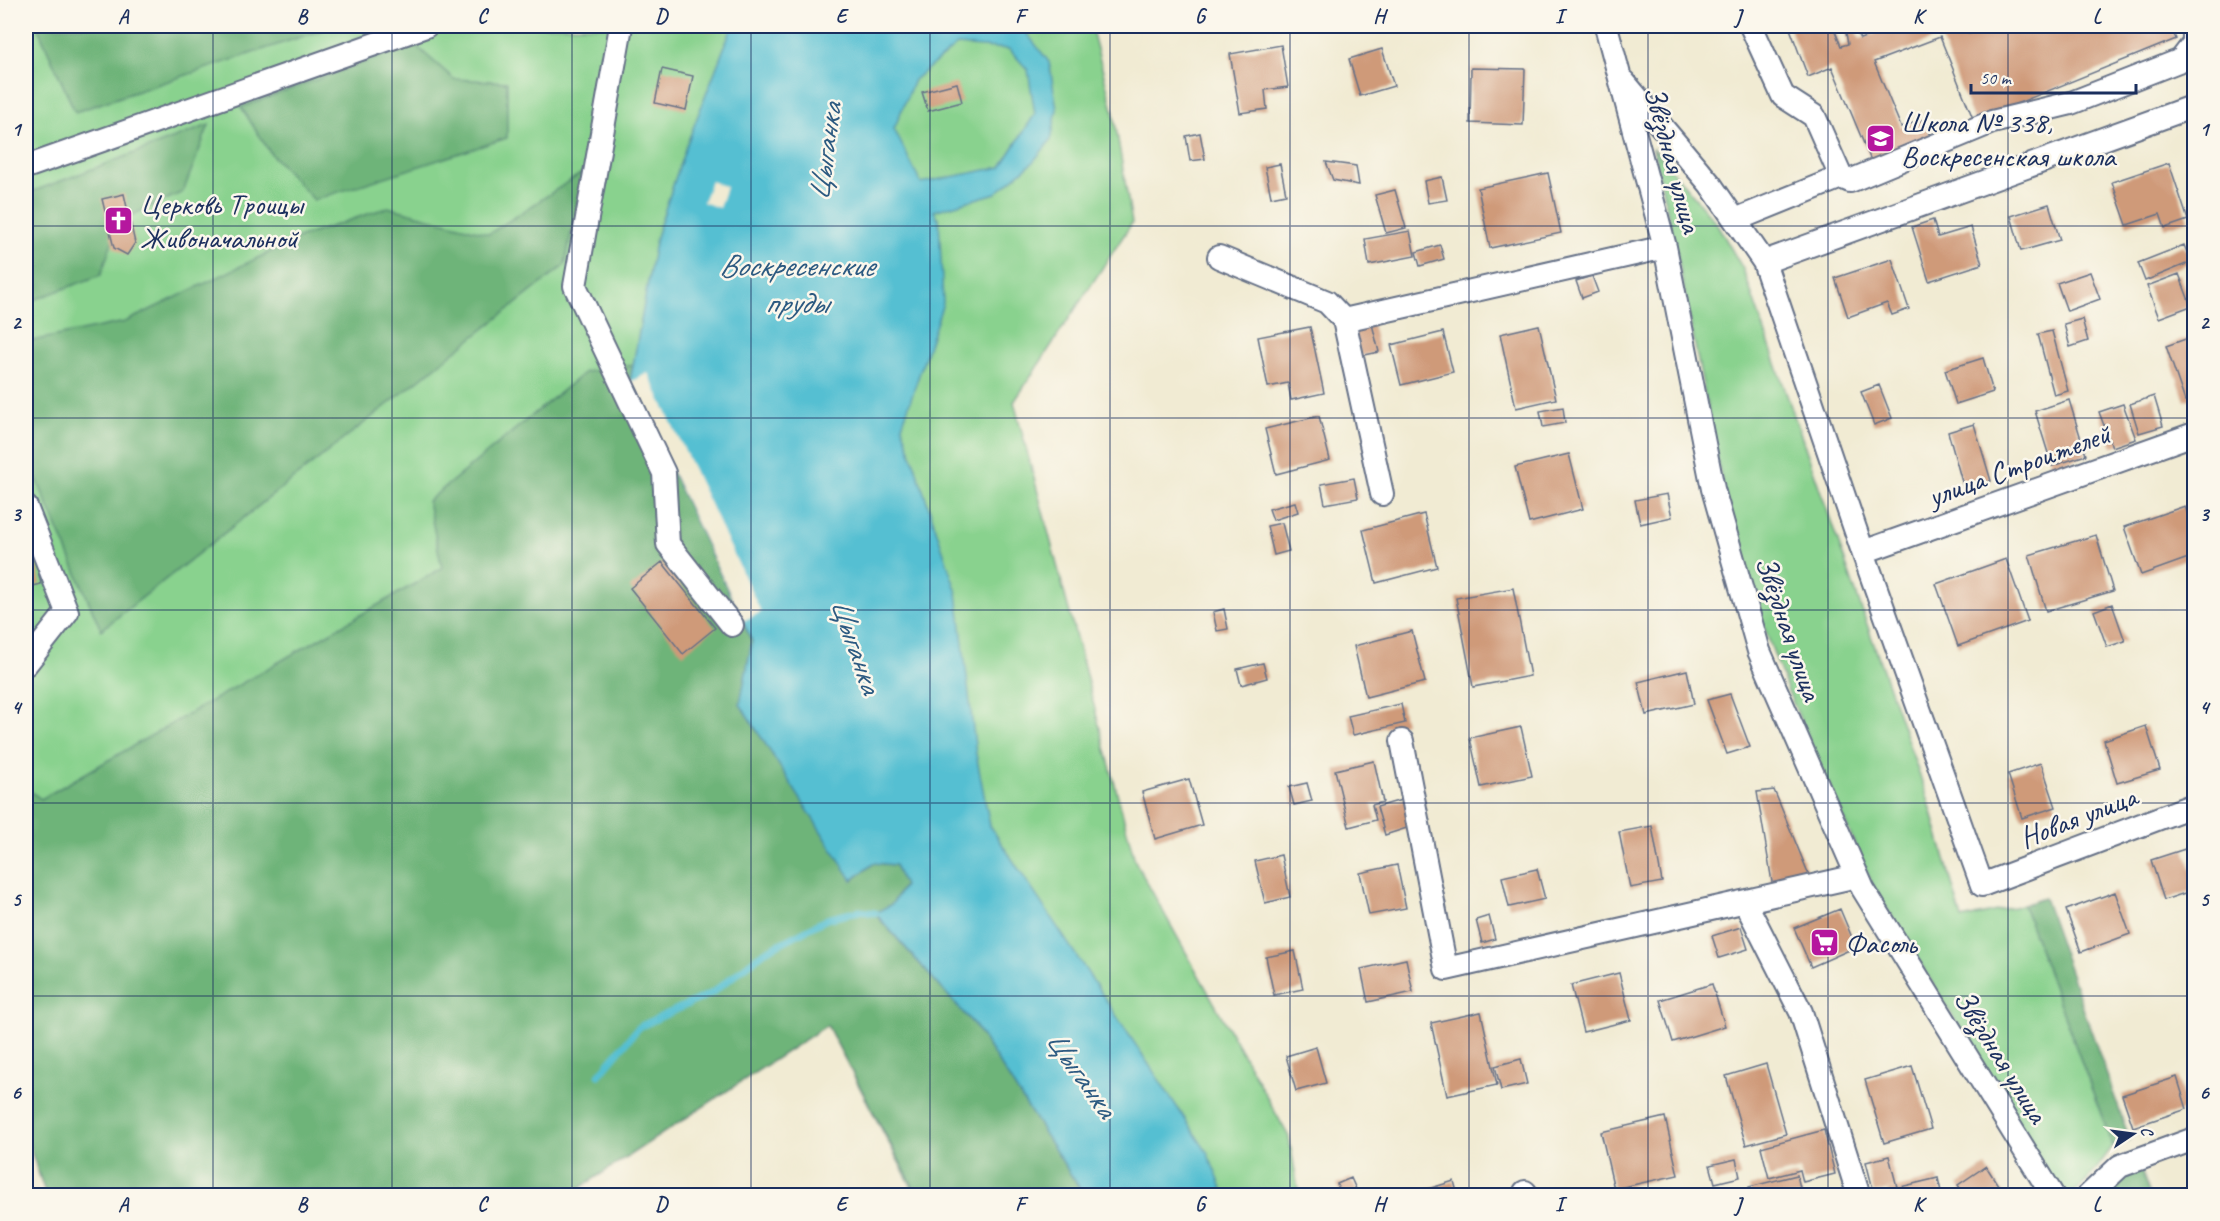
<svg xmlns="http://www.w3.org/2000/svg" width="2220" height="1221" font-family="Caveat,sans-serif">
  <style>
    .green { fill: #89d28e; stroke: #528076; stroke-width: 1.5 }
    .forest { fill: #6eb479; stroke: #44726c; stroke-width: 1.5 }
    .water { fill: #55bfd2; stroke: #387798; stroke-width: 1.5; fill-rule: evenodd }
    .pier { fill: #f1ebd3 }
    .lines { fill: none; stroke-linecap: round; stroke-linejoin: round }
    .stream { stroke: #55bfd2; stroke-width: 7 }
    .building { fill: #cf9a79 }
    .minor-casing { stroke: #667187; stroke-width: 26 }
    .minor { stroke: #fff; stroke-width: 22 }
    .grid { fill: none; stroke: #1b2f5e; stroke-width: 1.5; stroke-opacity: 0.55 }
    .labels { text-anchor: middle; stroke-width: 5; stroke-linejoin: round; paint-order: stroke }
    .poi-label { font-size: 30px; fill: #1b2f5e; stroke: #fbf7ec; text-anchor: start }
    .street-label { font-size: 30px; fill: #1b2f5e; stroke: #fbf7ec }
    .water-label { font-size: 32px; font-style: italic; fill: #2c5a81; stroke: #fbf7ec }
    .neatline { fill: none; stroke: #1b2f5e; stroke-width: 2 }
    .grid-label { font-size: 20px; text-anchor: middle; font-weight: bold; fill: #1b2f5e }
  </style>
  <rect width="100%" height="100%" fill="#fbf7ec"/>
  <filter id="ink" filterUnits="userSpaceOnUse"><feTurbulence type="fractalNoise" baseFrequency=".0167" numOctaves="2"/><feDisplacementMap in="SourceGraphic" scale="12" xChannelSelector="R" yChannelSelector="G"/><feConvolveMatrix kernelMatrix="1 2 1 2 8 2 1 2 1" color-interpolation-filters="sRGB"/></filter>
  <filter id="wash" filterUnits="userSpaceOnUse"><feTurbulence type="fractalNoise" baseFrequency=".008" numOctaves="4" result="noise"/><feDisplacementMap in="SourceGraphic" scale="24" xChannelSelector="R" yChannelSelector="G"/><feGaussianBlur stdDeviation="1.35" result="paint"/><feColorMatrix in="noise" values="0 0 0 0 0 0 0 0 0 0 0 0 0 0 0 0 0 1.4 0 .05"/><feComposite in="paint" operator="in"/></filter>
  <g filter="url(#wash)">
    <rect width="100%" height="100%" fill="#f1ebd3"/>
    <path class="green" d="M 26,26 L 37,26 L 75,111 L 333,26 L 1091,26 L 1113,110 L 1132,223 L 1014,402 L 1135,861 L 1289,1137 L 1299,1195 L 916,1195 L 827,1025 L 569,1195 L 46,1195 L 26,1136 Z
      M 1653,148 L 1717,224 L 1743,269 L 1929,802 L 1962,919 L 2023,905 L 2113,1146 C 2101,1161 2083,1195 2062,1195 L 1873,886 L 1787,689 L 1744,573 L 1726,503 L 1677,254 Z"/>
    <path class="forest" d="M 37,26 L 334,26 L 75,112 Z
      M 414,44 L 454,79 L 507,82 L 507,138 L 314,200 L 271,154 L 241,107 Z
      M 209,125 L 183,192 L 119,221 L 101,275 L 26,303 L 26,194 Z
      M 583,172 L 565,265 L 101,630 L 26,454 L 26,342 L 125,322 L 301,237 L 388,207 L 489,234 Z
      M 633,365 L 630,382 L 752,642 L 740,704 L 853,880 L 874,863 L 895,865 L 904,885 L 892,904 L 875,914 L 976,1027 L 1084,1195 L 918,1195 L 827,1025 L 569,1195 L 46,1195 L 26,1136 L 26,788 L 41,799 L 442,568 L 428,501 L 585,372 Z
      M 2044,898 L 2130,1140 L 2113,1146 L 2023,905 Z
      M 2141,1170 L 2150,1195 L 2101,1196 L 2122,1179 Z"/>
    <path class="water" d="M 737,26 L 1021,26 L 1049,62 L 1057,109 L 1051,140 L 1032,163 L 996,193 L 934,211 L 939,220 L 943,303 L 902,426 L 957,593 L 976,754 L 990,826 L 1207,1152 L 1225,1195 L 1084,1195 L 976,1027 L 875,913 L 892,904 L 904,886 L 895,865 L 874,863 L 852,880 L 740,704 L 752,641 L 630,382 L 656,237 L 685,149 L 731,30 ZM 957,45 L 1009,49 L 1028,70 L 1035,114 L 1001,167 L 921,183 L 894,129 L 914,80 Z"/>
    <path class="pier" d="M 711,181 L 726,187 L 719,208 L 703,202 Z
      M 648,373 L 761,612 L 743,621 L 630,382 Z"/>
    <g class="lines">
      <path class="stream" d="M 599,1075 L 639,1027 L 712,993 L 764,952 L 827,919 L 859,911 L 875,913"/>
    </g>
    <g id="blocks">
      <path class="building" d="M 707,26 L 716,26 L 714,32 L 706,31 Z
        M 1789,26 L 1833,26 L 1841,46 L 1848,44 L 1845,28 L 1853,26 L 1860,39 L 1895,26 L 1962,26 L 1969,34 L 1992,26 L 2170,26 L 2176,39 L 1974,121 L 1940,37 L 1874,62 L 1901,127 L 1925,119 L 1933,142 L 1872,163 L 1832,67 L 1808,77 Z
        M 1281,45 L 1288,87 L 1265,90 L 1267,109 L 1240,113 L 1230,54 Z
        M 1382,49 L 1394,86 L 1360,96 L 1349,59 Z
        M 1471,68 L 1525,69 L 1523,125 L 1470,123 Z
        M 662,69 L 693,76 L 686,110 L 655,103 Z
        M 957,83 L 962,102 L 928,111 L 922,92 Z
        M 1200,133 L 1205,159 L 1190,161 L 1186,136 Z
        M 1326,162 L 1356,166 L 1359,185 L 1333,180 Z
        M 2169,163 L 2188,220 L 2165,228 L 2160,214 L 2127,225 L 2112,182 Z
        M 1280,164 L 1286,194 L 1271,197 L 1265,167 Z
        M 1548,173 L 1561,233 L 1490,248 L 1478,188 Z
        M 1442,177 L 1447,200 L 1428,203 L 1424,181 Z
        M 1395,190 L 1406,228 L 1386,233 L 1375,195 Z
        M 124,194 L 135,243 L 127,255 L 114,248 L 102,199 Z
        M 2049,204 L 2060,240 L 2021,251 L 2011,216 Z
        M 1933,220 L 1938,237 L 1971,227 L 1982,264 L 1929,281 L 1912,227 Z
        M 1410,231 L 1415,256 L 1369,265 L 1365,239 Z
        M 1440,245 L 1444,259 L 1420,266 L 1416,252 Z
        M 2184,245 L 2191,262 L 2145,281 L 2138,263 Z
        M 1892,259 L 1909,309 L 1892,315 L 1887,303 L 1848,317 L 1835,278 Z
        M 2090,272 L 2100,299 L 2067,311 L 2057,283 Z
        M 2179,274 L 2191,306 L 2159,318 L 2147,286 Z
        M 1592,276 L 1598,292 L 1582,298 L 1576,281 Z
        M 2082,319 L 2088,341 L 2070,347 L 2064,324 Z
        M 1372,324 L 1379,352 L 1360,356 L 1354,329 Z
        M 1539,325 L 1556,399 L 1516,408 L 1500,334 Z
        M 1310,327 L 1324,393 L 1291,400 L 1288,383 L 1268,387 L 1258,337 Z
        M 2052,331 L 2068,391 L 2054,395 L 2038,334 Z
        M 1443,332 L 1453,372 L 1401,385 L 1391,345 Z
        M 2194,336 L 2194,398 L 2185,401 L 2166,346 Z
        M 1983,358 L 1993,392 L 1956,404 L 1945,370 Z
        M 1879,385 L 1892,418 L 1874,425 L 1861,392 Z
        M 2154,396 L 2163,426 L 2139,433 L 2130,404 Z
        M 2069,400 L 2086,455 L 2052,466 L 2035,411 Z
        M 2123,404 L 2136,439 L 2112,447 L 2099,412 Z
        M 1563,407 L 1565,423 L 1543,427 L 1540,411 Z
        M 1319,416 L 1330,460 L 1276,474 L 1265,429 Z
        M 1974,424 L 1991,481 L 1964,489 L 1948,432 Z
        M 1569,454 L 1583,509 L 1529,523 L 1515,467 Z
        M 1354,478 L 1358,498 L 1325,504 L 1321,484 Z
        M 1667,494 L 1672,517 L 1640,524 L 1635,500 Z
        M 1295,502 L 1298,512 L 1273,520 L 1269,509 Z
        M 2185,506 L 2194,533 L 2194,556 L 2141,575 L 2124,527 Z
        M 1424,514 L 1437,567 L 1376,583 L 1363,530 Z
        M 1282,523 L 1289,551 L 1274,555 L 1267,526 Z
        M 2096,535 L 2113,591 L 2046,611 L 2029,555 Z
        M 31,540 L 41,584 L 26,588 L 26,541 Z
        M 2006,559 L 2028,621 L 1958,646 L 1936,584 Z
        M 662,562 L 715,628 L 683,654 L 630,588 Z
        M 1513,588 L 1530,676 L 1473,687 L 1456,598 Z
        M 2112,604 L 2125,641 L 2107,647 L 2094,611 Z
        M 1224,609 L 1228,629 L 1217,631 L 1213,612 Z
        M 1412,631 L 1425,682 L 1366,697 L 1354,646 Z
        M 1263,663 L 1267,678 L 1241,685 L 1237,669 Z
        M 1687,670 L 1694,704 L 1646,715 L 1638,682 Z
        M 1730,694 L 1750,747 L 1727,754 L 1707,700 Z
        M 1401,704 L 1405,723 L 1353,735 L 1348,716 Z
        M 2146,726 L 2160,770 L 2117,783 L 2104,740 Z
        M 1521,727 L 1532,776 L 1481,787 L 1470,738 Z
        M 1374,761 L 1383,802 L 1372,805 L 1376,820 L 1349,827 L 1335,770 Z
        M 2041,763 L 2056,807 L 2022,818 L 2008,774 Z
        M 1189,779 L 1202,825 L 1155,839 L 1142,792 Z
        M 1307,783 L 1312,801 L 1294,805 L 1289,787 Z
        M 1774,790 L 1811,880 L 1773,888 L 1757,792 Z
        M 1405,799 L 1413,826 L 1385,835 L 1377,807 Z
        M 1652,826 L 1662,882 L 1630,888 L 1619,832 Z
        M 2185,849 L 2194,878 L 2194,890 L 2164,900 L 2151,860 Z
        M 1281,855 L 1290,897 L 1265,903 L 1255,861 Z
        M 1397,865 L 1406,908 L 1369,915 L 1360,873 Z
        M 1537,869 L 1545,899 L 1509,907 L 1502,877 Z
        M 2115,892 L 2130,934 L 2081,952 L 2066,910 Z
        M 1840,909 L 1856,947 L 1811,967 L 1794,928 Z
        M 1489,916 L 1495,939 L 1482,943 L 1476,920 Z
        M 1741,927 L 1748,949 L 1719,958 L 1712,936 Z
        M 1295,951 L 1303,989 L 1274,995 L 1266,957 Z
        M 1406,959 L 1413,992 L 1368,1002 L 1361,969 Z
        M 1619,973 L 1631,1020 L 1583,1032 L 1571,985 Z
        M 1712,984 L 1725,1026 L 1673,1042 L 1660,1000 Z
        M 1481,1012 L 1497,1085 L 1447,1096 L 1431,1023 Z
        M 1316,1047 L 1326,1083 L 1296,1091 L 1286,1056 Z
        M 1521,1059 L 1527,1084 L 1501,1090 L 1495,1066 Z
        M 1766,1064 L 1786,1134 L 1746,1145 L 1726,1076 Z
        M 1912,1066 L 1931,1129 L 1884,1143 L 1865,1080 Z
        M 2177,1077 L 2187,1109 L 2133,1127 L 2122,1095 Z
        M 1665,1117 L 1678,1175 L 1614,1189 L 1601,1132 Z
        M 1824,1130 L 1835,1174 L 1803,1182 L 1800,1170 L 1769,1178 L 1761,1147 Z
        M 1889,1156 L 1897,1187 L 1874,1193 L 1866,1162 Z
        M 1736,1159 L 1740,1177 L 1715,1183 L 1710,1165 Z
        M 1986,1166 L 2005,1196 L 1965,1196 L 1958,1185 Z
        M 1797,1175 L 1802,1196 L 1751,1196 L 1749,1187 Z
        M 1351,1178 L 1359,1196 L 1342,1196 L 1337,1184 Z
        M 1938,1178 L 1942,1196 L 1890,1196 L 1888,1190 Z
        M 1454,1181 L 1458,1196 L 1408,1196 L 1408,1195 Z"/>
    </g>
  </g>
  <g filter="url(#ink)">
    <use href="#blocks" fill-opacity="0" stroke="#667187" stroke-width="1.5"/>
    <g class="lines">
      <defs>
        <path id="minor" d="M 621,26 L 575,286 L 664,473 L 668,544 L 732,625
          M 1606,26 L 1665,247 L 1713,489 L 1759,651 L 1863,889 L 2053,1196
          M 1751,26 L 1783,96 L 1814,116 L 1841,177 L 1850,181 L 1992,122 L 2071,103 L 2181,60 L 2194,43 L 2194,26
          M 1624,82 L 1710,184 L 1764,262 L 1863,552 L 1982,885 L 2194,805
          M 26,167 L 426,26
          M 1735,220 L 1841,177
          M 1219,257 L 1327,302 L 1344,320
          M 1764,262 L 2194,106
          M 1382,494 L 1344,320 L 1665,247
          M 26,507 L 67,612 L 26,664
          M 1863,552 L 2194,434
          M 1402,741 L 1446,969 L 1857,876
          M 1745,902 L 1801,1012 L 1857,1190
          M 1525,1192 L 1528,1196
          M 2088,1196 L 2120,1166 L 2194,1139"/>
      </defs>
      <use href="#minor" class="minor-casing"/>
      <use href="#minor" class="minor"/>
    </g>
  </g>
  <path class="grid" d="M 213,26 L 213,1196M 392,26 L 392,1196M 572,26 L 572,1196M 751,26 L 751,1196M 930,26 L 930,1196M 1110,26 L 1110,1196M 1290,26 L 1290,1196M 1469,26 L 1469,1196M 1648,26 L 1648,1196M 1828,26 L 1828,1196M 2008,26 L 2008,1196M 26,226 L 2194,226M 26,418 L 2194,418M 26,610 L 2194,610M 26,803 L 2194,803M 26,996 L 2194,996"/>
  <defs>
    <symbol id="school-square" viewBox="-11 -11 22 22"><rect x="-9" y="-9" width="18" height="18" rx="4" fill="#b5179e" stroke="#fbf7ec"/><path d="M0-5L7-2L0 1L-7-2ZM-4 1L0 2.5L4 1V4Q0 6-4 4Z" fill="#fff"/></symbol>
    <symbol id="church-square" viewBox="-11 -11 22 22"><rect x="-9" y="-9" width="18" height="18" rx="4" fill="#b5179e" stroke="#fbf7ec"/><path d="M-1.2-6h2.4v3.5h3.3v2.4h-3.3V6h-2.4V-.1h-3.3v-2.4h3.3Z" fill="#fff"/></symbol>
    <symbol id="supermarket-square" viewBox="-11 -11 22 22"><rect x="-9" y="-9" width="18" height="18" rx="4" fill="#b5179e" stroke="#fbf7ec"/><path d="M-6-5.5h2.5l.6 2H6L4.5 2H-2.5L-4.4-4H-6ZM-1.5 3.2a1.3 1.3 0 1 0 .1 0ZM3 3.2a1.3 1.3 0 1 0 .1 0Z" fill="#fff"/></symbol>
  </defs>
  <g fill-rule="evenodd">
    <use href="#school-square" x="1864" y="122" width="33" height="33"/>
    <use href="#church-square" x="102" y="204" width="33" height="33"/>
    <use href="#supermarket-square" x="1808" y="926" width="33" height="33"/>
  </g>
  <g class="labels">
    <g class="poi-label">
      <text x="1901" y="132">Школа № 338,<tspan x="1901" dy="34">Воскресенская школа</tspan></text>
      <text x="140" y="214">Церковь Троицы<tspan x="140" dy="34">Живоначальной</tspan></text>
      <text x="1845" y="953">Фасоль</text>
    </g>
    <g class="street-label">
      <text transform="translate(1673 159) rotate(75)" y="10">Звёздная улица</text>
      <text transform="translate(2019 465) rotate(-20)" y="10">улица Строителей</text>
      <text transform="translate(1789 628) rotate(71)" y="10">Звёздная улица</text>
      <text transform="translate(2078 817) rotate(-21)" y="10">Новая улица</text>
      <text transform="translate(2001 1056) rotate(58)" y="10">Звёздная улица</text>
    </g>
    <g class="water-label">
      <text transform="translate(824 152) rotate(-82)" y="11">Цыганка</text>
      <text x="796" y="276">Воскресенские<tspan x="796" dy="37">пруды</tspan></text>
      <text transform="translate(857 645) rotate(71)" y="11">Цыганка</text>
      <text transform="translate(1082 1073) rotate(55)" y="11">Цыганка</text>
    </g>
  </g>
  <rect width="2220" height="1221" fill="none" stroke="#fbf7ec" stroke-width="66"/>
  <g transform="translate(2133 1134) rotate(77)" stroke="#fbf7ec" stroke-width="4.5" paint-order="stroke">
  <path d="M0-4.5L10 22L0 15L-10 22Z" fill="#1b2f5e"/>
  <text y="-9" font-size="16" font-weight="bold" text-anchor="middle" fill="#1b2f5e">С</text>
  </g>
  <path d="M1971 84v9h165v-9" fill="none" stroke="#1b2f5e" stroke-width="3"/>
  <text x="1980" y="84" font-size="18" fill="#1b2f5e" stroke="#fbf7ec" stroke-width="4.5" paint-order="stroke">50 m</text>
  <rect x="33" y="33" width="2154" height="1155" class="neatline"/>
  <g class="grid-label">
    <text x="123" y="23">A</text>
    <text x="302" y="23">B</text>
    <text x="482" y="23">C</text>
    <text x="661" y="23">D</text>
    <text x="841" y="23">E</text>
    <text x="1020" y="23">F</text>
    <text x="1200" y="23">G</text>
    <text x="1379" y="23">H</text>
    <text x="1559" y="23">I</text>
    <text x="1738" y="23">J</text>
    <text x="1918" y="23">K</text>
    <text x="2097" y="23">L</text>
    <text x="16" y="136">1</text>
    <text x="2204" y="136">1</text>
    <text x="16" y="329">2</text>
    <text x="2204" y="329">2</text>
    <text x="16" y="521">3</text>
    <text x="2204" y="521">3</text>
    <text x="16" y="714">4</text>
    <text x="2204" y="714">4</text>
    <text x="16" y="906">5</text>
    <text x="2204" y="906">5</text>
    <text x="16" y="1099">6</text>
    <text x="2204" y="1099">6</text>
    <text x="123" y="1211">A</text>
    <text x="302" y="1211">B</text>
    <text x="482" y="1211">C</text>
    <text x="661" y="1211">D</text>
    <text x="841" y="1211">E</text>
    <text x="1020" y="1211">F</text>
    <text x="1200" y="1211">G</text>
    <text x="1379" y="1211">H</text>
    <text x="1559" y="1211">I</text>
    <text x="1738" y="1211">J</text>
    <text x="1918" y="1211">K</text>
    <text x="2097" y="1211">L</text>
  </g>
</svg>
